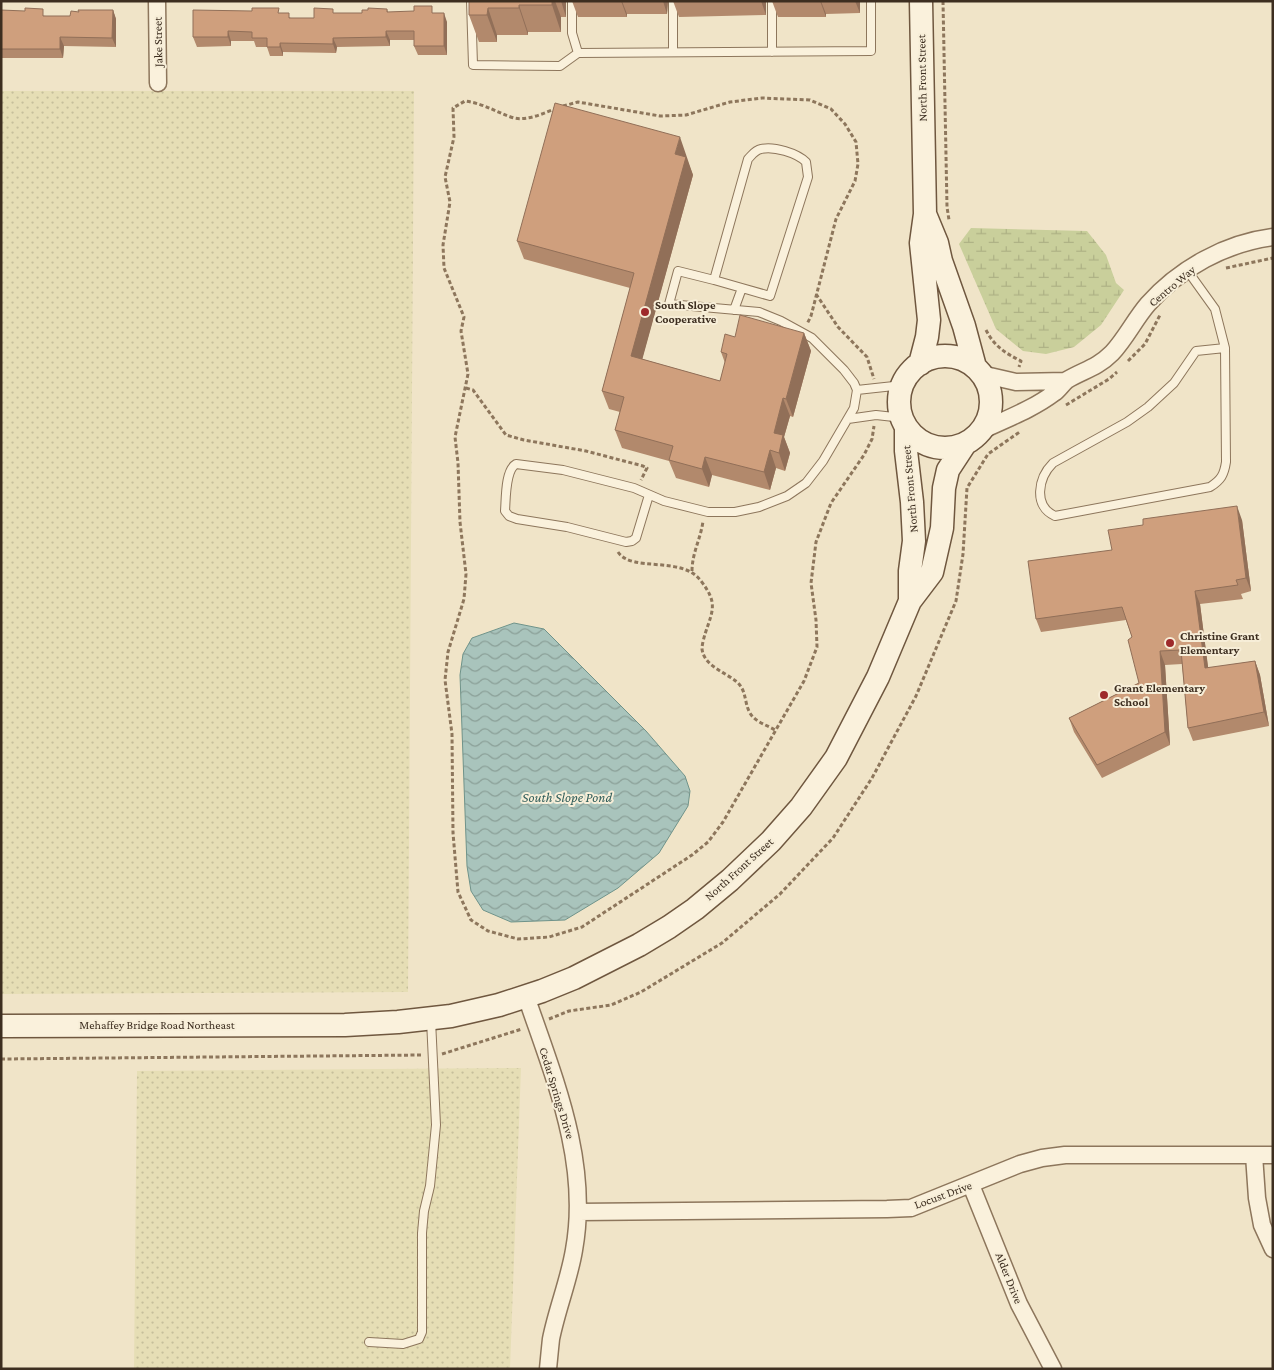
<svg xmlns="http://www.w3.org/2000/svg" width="1274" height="1370" font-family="'Crimson Pro',serif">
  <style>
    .farmland { fill: url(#farmland-dots) }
    .wetland { fill: url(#wetland-marsh) }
    .water { fill: url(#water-waves); stroke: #6f938a }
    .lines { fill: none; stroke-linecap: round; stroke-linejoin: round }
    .lane-casing { stroke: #8d765c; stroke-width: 10 }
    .street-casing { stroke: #8d765c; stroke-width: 19 }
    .secondary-casing { stroke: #6f573f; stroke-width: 25 }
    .path { stroke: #8d765c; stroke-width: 3; stroke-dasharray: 4 2.5; stroke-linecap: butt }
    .lane { stroke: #faf1dc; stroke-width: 8 }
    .street { stroke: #faf1dc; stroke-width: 16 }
    .secondary { stroke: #faf1dc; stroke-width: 22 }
    .wall { fill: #b2896c }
    .shaded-wall { fill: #916f58 }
    .building { fill: #cf9f7d; stroke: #916f58 }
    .poi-dot { fill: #9e2a2b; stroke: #f7eed8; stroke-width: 2 }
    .labels { text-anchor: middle; stroke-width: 4; stroke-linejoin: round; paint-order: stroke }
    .street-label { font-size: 12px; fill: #3d2e20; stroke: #f7eed8 }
    .poi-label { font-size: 12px; font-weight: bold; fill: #3d2e20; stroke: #f7eed8; text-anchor: start }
    .water-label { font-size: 14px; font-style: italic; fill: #2f5d5a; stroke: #f7eed8 }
  </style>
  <defs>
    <pattern id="farmland-dots" width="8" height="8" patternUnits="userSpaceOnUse" patternTransform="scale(1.25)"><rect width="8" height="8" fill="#e6deb5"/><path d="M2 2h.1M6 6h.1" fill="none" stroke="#c6bf9b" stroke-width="1.8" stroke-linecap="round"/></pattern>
    <pattern id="wetland-marsh" width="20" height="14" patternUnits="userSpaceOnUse" patternTransform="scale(1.25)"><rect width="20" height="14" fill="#c9cf9b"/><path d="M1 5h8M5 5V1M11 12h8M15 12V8" fill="none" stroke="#aeb285"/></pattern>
    <pattern id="water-waves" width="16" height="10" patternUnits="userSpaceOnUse" patternTransform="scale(1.25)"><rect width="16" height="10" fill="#a9c4bc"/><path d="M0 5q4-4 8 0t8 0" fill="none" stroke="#8ba098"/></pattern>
  </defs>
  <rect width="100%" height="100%" fill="#f0e4c8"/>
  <path class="farmland" d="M 1,91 L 414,91 L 408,992 L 1,994 Z
    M 521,1068 L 510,1369 L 134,1369 L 137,1071 Z"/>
  <path class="wetland" d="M 971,228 L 1087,231 L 1106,255 L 1116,283 L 1124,290 L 1101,325 L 1074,347 L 1046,354 L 1023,351 L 996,329 L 959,244 Z"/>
  <path class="water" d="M 514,623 L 544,629 L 646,731 L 685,776 L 690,791 L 688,806 L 659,853 L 618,888 L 565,920 L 511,922 L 483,910 L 471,891 L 467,866 L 460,675 L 463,654 L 472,638 Z"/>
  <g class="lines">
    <defs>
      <path id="lane" d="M 471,1 L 473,65 L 560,66 L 578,53 L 871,51 L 871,1
        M 572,1 L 572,33 L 578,53
        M 673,1 L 673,51
        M 772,1 L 772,52
        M 1187,270 L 1215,309 L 1225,348
        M 714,280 L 742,288
        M 1225,348 L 1226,462 C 1224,475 1221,480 1210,487 L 1055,516 C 1033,506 1038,478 1053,463 L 1127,422 L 1148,407 L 1174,383 L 1196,351 Z
        M 857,390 L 903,385
        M 848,419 L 876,415 L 903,418
        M 649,495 L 636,538 L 632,541 L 626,542 L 567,527 L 517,519 L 509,516 L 505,511 C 506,499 505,470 516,464 L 563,470 L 634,488 L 664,501 L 708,512 L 735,512 L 759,507 L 787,496 L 806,483 L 823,461 L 854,408 L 857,390 L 854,383 L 844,370 L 812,338 L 781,321 L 759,312 L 669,304 L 678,271 L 714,280 L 748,159 C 752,155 755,150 761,149 C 774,146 797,153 806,162 L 808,177 L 770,296 L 742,288 L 734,310
        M 369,1342 L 403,1344 L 419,1339 L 422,1332 L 422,1233 L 424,1211 L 430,1186 L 436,1125 L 431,1020"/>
      <path id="street" d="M 157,1 L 158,83
        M 981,374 L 1016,382 L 1066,381
        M 983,430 C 1006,419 1033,409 1054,393 C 1059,390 1062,384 1067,380 C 1084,370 1097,368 1112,353 C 1126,338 1135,319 1148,304 C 1180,268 1226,243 1273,237
        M 526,996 C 554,1078 590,1162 574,1250 C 569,1280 557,1309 551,1339 C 550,1348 549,1359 548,1369
        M 1254,1155 L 1257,1198 L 1262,1225 L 1273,1249
        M 971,1185 L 1019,1304 L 1053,1369
        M 578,1212 L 887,1209 L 911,1208 L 1020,1164 L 1042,1158 L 1065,1155 L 1273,1155"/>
      <path id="secondary" d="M 925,214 L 937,243 L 941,261 L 964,326 L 975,367
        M899 402a46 46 0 1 1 92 0a46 46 0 1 1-92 0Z
        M 920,364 L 927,337 L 929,320 L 921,243 L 925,214 L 921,1
        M 910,601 L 932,572 L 942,528 L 944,488 L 948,470 L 965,444
        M 1,1026 L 345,1025 L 398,1022 L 451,1016 L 499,1005 L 542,991 L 574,978 L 639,945 L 669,927 L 695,909 L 730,880 L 771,841 L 801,807 L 836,758 L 878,677 L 910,601 L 910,571 L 914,541 L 912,502 L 906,451 L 906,427"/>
    </defs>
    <use href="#lane" class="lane-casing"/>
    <use href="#street" class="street-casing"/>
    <use href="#secondary" class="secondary-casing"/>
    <path class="path" d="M 943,1 L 947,207 L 949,220
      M 563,106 L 578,102 L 660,116 L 686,115 L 730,102 L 762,98 L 810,100 L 831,109 L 845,124 L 856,142 L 858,164 L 855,181 L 836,219 L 811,316 L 807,324
      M 557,108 C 544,113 528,121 514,118 C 497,113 486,104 465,101 L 453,108 L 454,137 L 445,177 L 450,202 L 443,245 L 444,268 L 464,317 L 461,331 L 468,374 L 455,437 L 458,463 L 460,522 L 466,574 L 464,599 L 448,652 L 445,680 L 452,734 L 453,833 L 458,892 L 471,920 L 488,931 L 518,939 L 549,937 L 582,927 L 692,855 L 708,842 L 723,822 L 804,681 L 817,647 L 816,620 L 811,583 L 816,542 L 831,503 L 864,455 L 872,439 L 874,426
      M 1226,268 L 1273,258
      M 816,294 L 838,327 L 867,357 L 874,379
      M 986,330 C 994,346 1005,353 1021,361 L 1019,367
      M 1128,361 L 1145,344 L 1160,315
      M 466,388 L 473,390 L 506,435 L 524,440 L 586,451 L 643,466 L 647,468 L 641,480
      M 1066,405 L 1109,379 L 1117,372
      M 618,552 C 632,573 682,555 701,581 C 718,603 713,610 705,634 C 704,638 702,644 702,649 C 704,666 725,672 737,682 C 747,691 744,703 750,713 C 755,722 767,725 775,730
      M 692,571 C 692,553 701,538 703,521
      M 549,1019 L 569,1011 L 611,1005 L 641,992 L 722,943 L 780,894 L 833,838 L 872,778 L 916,696 L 956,601 L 963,554 L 967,488 L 988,454 L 1021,431
      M 442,1054 L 522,1029
      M 1,1059 L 423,1055"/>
    <use href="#lane" class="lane"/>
    <use href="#street" class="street"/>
    <use href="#secondary" class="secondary"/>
  </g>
  <path class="wall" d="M 469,1 L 566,1 L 566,17 L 561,17 L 561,32 L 528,32 L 528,35 L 497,35 L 497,42 L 479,42 L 469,15 Z
    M 572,1 L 668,1 L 667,14 L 627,14 L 627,17 L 578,17 Z
    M 673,1 L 766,1 L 766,15 L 679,17 Z
    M 772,1 L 860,1 L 860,13 L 826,14 L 826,17 L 778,17 Z
    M 387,9 L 388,12 L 434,13 L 447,22 L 447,55 L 418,55 L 414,46 L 414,40 L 390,40 L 390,46 L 337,47 L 336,53 L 283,52 L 283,56 L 270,56 L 267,47 L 256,47 L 254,41 L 231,41 L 231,46 L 197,47 L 193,37 L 280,13 L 291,18 L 314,18 L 335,13 L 362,13 L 368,10 Z
    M 1,10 L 46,16 L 70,16 L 113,10 L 116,19 L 116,47 L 64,46 L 63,58 L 1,58 Z
    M 686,155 L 686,157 L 693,175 L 642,359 L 720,381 L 725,363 L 721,352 L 735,337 L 804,333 L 811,351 L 793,417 L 790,416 L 784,437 L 790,453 L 785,471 L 776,468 L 770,490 L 712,475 L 709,487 L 676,478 L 669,461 L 622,448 L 615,430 L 620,412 L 609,409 L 602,391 L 630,288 L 524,259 L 517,241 Z
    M 1242,520 L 1251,591 L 1241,594 L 1243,599 L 1200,604 L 1208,668 L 1255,661 L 1260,675 L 1269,726 L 1193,741 L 1188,728 L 1182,664 L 1165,665 L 1170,745 L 1102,778 L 1074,732 L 1069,718 L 1139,683 L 1132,637 L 1126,620 L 1041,632 L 1036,619 L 1112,550 Z"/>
  <path class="shaded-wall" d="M 552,1 L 555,1 L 561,17 L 561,32 L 552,5 Z
    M 561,1 L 566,1 L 566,17 Z
    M 621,1 L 622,1 L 627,14 L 627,17 Z
    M 663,1 L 668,1 L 667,14 Z
    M 761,1 L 766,1 L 766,15 Z
    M 820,1 L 821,1 L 826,14 L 826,17 Z
    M 855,1 L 860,1 L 860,13 Z
    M 519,5 L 528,32 L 528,35 L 519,8 Z
    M 488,8 L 497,35 L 497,42 L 487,15 Z
    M 113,10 L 116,19 L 116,47 L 112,38 Z
    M 444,13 L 447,22 L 447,55 L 444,46 Z
    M 228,31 L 231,41 L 231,46 L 228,37 Z
    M 386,31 L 390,40 L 390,46 L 386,37 Z
    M 60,37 L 64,46 L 63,58 L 60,49 Z
    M 333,38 L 337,47 L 336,53 L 333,44 Z
    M 280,43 L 283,52 L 283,56 L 280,47 Z
    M 680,137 L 693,175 L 638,375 L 631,356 L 675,154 Z
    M 804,333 L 811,351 L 793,417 L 786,399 Z
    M 783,398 L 790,416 L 784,437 L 790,453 L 785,471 L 779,453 L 774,433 Z
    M 770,450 L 776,468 L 770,490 L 764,472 Z
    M 705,457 L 712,475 L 709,487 L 702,469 Z
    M 1237,506 L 1242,520 L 1251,591 L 1246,578 Z
    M 1195,591 L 1200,604 L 1210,682 L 1205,668 Z
    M 1160,651 L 1165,665 L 1170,745 L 1165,732 Z
    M 1255,661 L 1260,675 L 1269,726 L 1264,712 Z"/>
  <path class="building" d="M 469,1 L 552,1 L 552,5 L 519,5 L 519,8 L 488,8 L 487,15 L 469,15 Z
    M 414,6 L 432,6 L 432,13 L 444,13 L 444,46 L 414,46 L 414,31 L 386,31 L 386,37 L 333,38 L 333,44 L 280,43 L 280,47 L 267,47 L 267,38 L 252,38 L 252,32 L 228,31 L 228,37 L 193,37 L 193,10 L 252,11 L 252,8 L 279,8 L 278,13 L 289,13 L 289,18 L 314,18 L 314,8 L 333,9 L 333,13 L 362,13 L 362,10 L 368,10 L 368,8 L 387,9 L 387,12 L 414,11 Z
    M 25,8 L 43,9 L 43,16 L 70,16 L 71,11 L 79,12 L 78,10 L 113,10 L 112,38 L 60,37 L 60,49 L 1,49 L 1,10 L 25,11 Z
    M 555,103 L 680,137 L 675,154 L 686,157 L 631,356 L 720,381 L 727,354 L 721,352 L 725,334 L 735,337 L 740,315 L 804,333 L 786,399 L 783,398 L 774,433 L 783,435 L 779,453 L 770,450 L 764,472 L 705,457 L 702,469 L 669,460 L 673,446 L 615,430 L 624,397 L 602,391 L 634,273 L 517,241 Z
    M 1237,506 L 1246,578 L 1236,580 L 1238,585 L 1195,591 L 1205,668 L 1255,661 L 1264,712 L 1188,728 L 1181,650 L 1160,651 L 1165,732 L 1097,765 L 1069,718 L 1139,683 L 1128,640 L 1132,637 L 1122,607 L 1036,619 L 1028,561 L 1112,550 L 1108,530 L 1143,525 L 1143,519 Z"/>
  <g class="poi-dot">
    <circle cx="645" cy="312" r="5"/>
    <circle cx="1170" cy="643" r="5"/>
    <circle cx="1104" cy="695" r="5"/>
  </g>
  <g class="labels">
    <g class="street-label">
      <text transform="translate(158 42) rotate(-91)" y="4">Jake Street</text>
      <text transform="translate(922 78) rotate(-91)" y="4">North Front Street</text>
      <text transform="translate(1172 286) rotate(-40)" y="4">Centro Way</text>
      <text transform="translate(910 489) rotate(-95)" y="4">North Front Street</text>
      <text transform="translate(739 869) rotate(-42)" y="4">North Front Street</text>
      <text x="157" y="1029">Mehaffey Bridge Road Northeast</text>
      <text transform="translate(557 1093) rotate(73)" y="4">Cedar Springs Drive</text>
      <text transform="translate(943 1195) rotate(-20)" y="4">Locust Drive</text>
      <text transform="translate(1009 1278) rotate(68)" y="4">Alder Drive</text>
    </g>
    <g class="poi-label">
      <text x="655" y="309">South Slope<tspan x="655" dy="14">Cooperative</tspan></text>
      <text x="1180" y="640">Christine Grant<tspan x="1180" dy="14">Elementary</tspan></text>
      <text x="1114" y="692">Grant Elementary<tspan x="1114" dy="14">School</tspan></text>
    </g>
    <g class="water-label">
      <text x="567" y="802">South Slope Pond</text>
    </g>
  </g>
  <rect width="1274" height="1370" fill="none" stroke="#3d2e20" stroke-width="5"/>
</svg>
